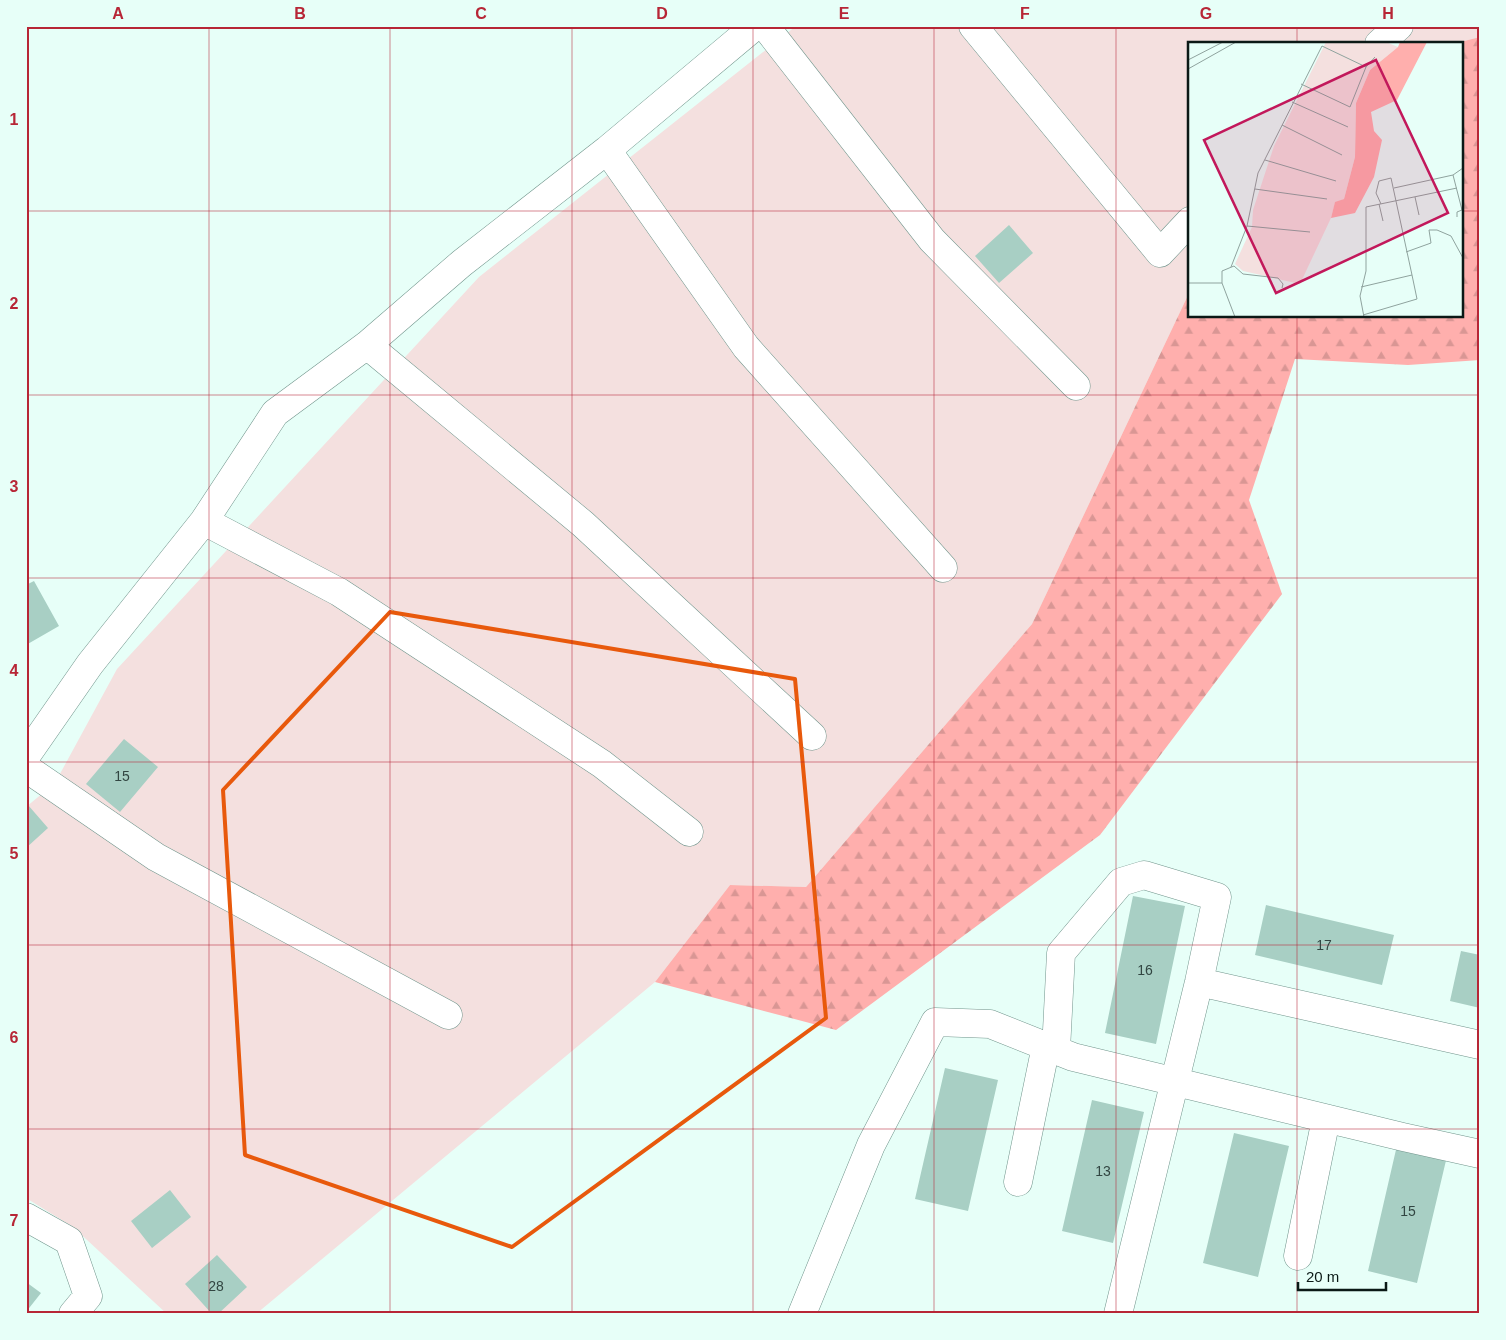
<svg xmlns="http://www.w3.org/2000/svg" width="1506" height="1340" font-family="Arial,sans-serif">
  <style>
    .green { fill: #f4e0df }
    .forest { fill: url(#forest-firs) }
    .building { fill: #a8cfc4 }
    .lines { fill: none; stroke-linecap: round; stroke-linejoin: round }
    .minor-casing { stroke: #71958c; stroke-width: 29 }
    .minor { stroke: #fff; stroke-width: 28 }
    .marked { fill: none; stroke: #e8590c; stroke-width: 4; stroke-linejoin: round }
    .grid { fill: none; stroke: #b72636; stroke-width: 1; stroke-opacity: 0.55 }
    .labels { text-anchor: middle; stroke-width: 5; stroke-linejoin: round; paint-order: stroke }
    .number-label { font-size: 14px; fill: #324642 }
    .inset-road { fill: none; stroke: #8fa39e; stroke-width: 1 }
    .view { fill: #c2185b; fill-opacity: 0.15; stroke: #c2185b; stroke-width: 2.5 }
    .inset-edge { fill: none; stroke: #0b1916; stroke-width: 2.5 }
    .neatline { fill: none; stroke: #b72636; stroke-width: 2 }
    .grid-label { font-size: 16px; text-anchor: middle; font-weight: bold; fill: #b72636 }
  </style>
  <defs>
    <pattern id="forest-firs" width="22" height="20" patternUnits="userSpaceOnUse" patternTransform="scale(1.25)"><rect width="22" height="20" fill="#ffafad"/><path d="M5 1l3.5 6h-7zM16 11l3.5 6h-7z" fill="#d99694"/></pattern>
  </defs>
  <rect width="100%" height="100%" fill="#e7fff8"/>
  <path class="green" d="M 796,26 L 1480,26 L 1480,37 L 1452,44 L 1190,44 L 1190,291 L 1032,624 L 806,887 L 730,885 L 655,982 L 256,1314 L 167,1314 L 73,1227 L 26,1198 L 26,807 L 55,783 L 117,669 L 479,277 Z"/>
  <path class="forest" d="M 1480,37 L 1480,360 L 1408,365 L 1295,359 L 1249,500 L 1282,594 L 1100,835 L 836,1030 L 655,982 L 730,885 L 806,887 L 1032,624 L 1190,291 L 1190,316 L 1462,316 L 1462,44 L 1452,44 Z"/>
  <path class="building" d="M 1009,225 L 1033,253 L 999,283 L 975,256 Z
    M 34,581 L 59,626 L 26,645 L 26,585 Z
    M 124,739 L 158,767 L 120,812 L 86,784 Z
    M 28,805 L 48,828 L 26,848 L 26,806 Z
    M 1133,896 L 1185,906 L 1156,1044 L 1105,1033 Z
    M 1266,905 L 1394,935 L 1382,985 L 1255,955 Z
    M 1461,951 L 1480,955 L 1480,1008 L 1450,1001 Z
    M 945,1068 L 998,1080 L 968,1211 L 915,1199 Z
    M 1092,1100 L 1144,1112 L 1113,1243 L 1062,1231 Z
    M 1234,1133 L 1289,1146 L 1258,1277 L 1203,1263 Z
    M 1398,1141 L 1448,1152 L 1417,1283 L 1368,1271 Z
    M 170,1190 L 191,1217 L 152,1248 L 131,1221 Z
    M 217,1255 L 247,1287 L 218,1314 L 212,1314 L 185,1284 Z
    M 26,1282 L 41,1293 L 26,1312 Z"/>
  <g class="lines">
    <defs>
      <path id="minor" d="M 765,26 L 932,240 L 1076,386
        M 973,26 L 1160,253 L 1190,221
        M 1379,44 L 1399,26
        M 607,150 L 746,347 L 943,568
        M 367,345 L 583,524 L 812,736
        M 204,521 L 339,592 L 602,764 L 689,832
        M 26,756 L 90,664 L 204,521 L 275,413 L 367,345 L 462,263 L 607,150 L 755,26
        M 26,768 L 156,857 L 448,1015
        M 1199,982 L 1480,1045
        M 1056,1050 L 1061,953 L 1121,882 L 1144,875 L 1217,897 L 1199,982 L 1118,1314
        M 1018,1182 L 1046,1046
        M 26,1217 L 69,1241 L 88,1296 L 73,1314
        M 1298,1256 L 1326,1119
        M 802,1314 L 871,1145 L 935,1022 L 990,1024 L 1073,1057 L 1403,1137 L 1480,1154"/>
    </defs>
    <use href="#minor" class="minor-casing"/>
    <use href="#minor" class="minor"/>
  </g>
  <path class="marked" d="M 390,612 L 795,679 L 826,1018 L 512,1247 L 245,1155 L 223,790 Z"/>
  <path class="grid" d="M 209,26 L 209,1314M 390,26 L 390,1314M 572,26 L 572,1314M 753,26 L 753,1314M 934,26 L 934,1314M 1116,26 L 1116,1314M 1297,26 L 1297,44M 26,211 L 1190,211M 1462,211 L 1480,211M 1297,316 L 1297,1314M 26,395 L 1480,395M 26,578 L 1480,578M 26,762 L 1480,762M 26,945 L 1480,945M 26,1129 L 1480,1129"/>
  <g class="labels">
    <g class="number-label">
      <text x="122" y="781">15</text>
      <text x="1324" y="950">17</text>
      <text x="1145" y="975">16</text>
      <text x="1103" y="1176">13</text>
      <text x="1408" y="1216">15</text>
      <text x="216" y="1291">28</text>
    </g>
  </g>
  <g transform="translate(1188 42)">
    <rect width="275" height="275" fill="#e7fff8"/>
    <path d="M 138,0 L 198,0 L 210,5 L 182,28 L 168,61 L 167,115 L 156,157 L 147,161 L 143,176 L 112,242 L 55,229 L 47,222 L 64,185 L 65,168 L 86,104 Z" fill="#f4e0df"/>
    <path d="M 212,0 L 239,0 L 209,58 L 183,70 L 186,89 L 194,98 L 186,135 L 167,171 L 143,176 L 147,160 L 156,157 L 167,115 L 168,61 L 182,28 L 210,5 Z" fill="#ffafad"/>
    <path class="inset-road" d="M 0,18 L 35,0M 0,27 L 48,0M 113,42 L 162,65 L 178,25 L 187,15M 104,60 L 160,85M 94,83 L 154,113M 77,118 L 148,139M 206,146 L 265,133M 67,147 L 139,157M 227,155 L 231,173M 191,162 L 195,179M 269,175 L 269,170 L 274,168 L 265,133 L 275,126M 59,184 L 122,190M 218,210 L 243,201 L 241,188 L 249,188 L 263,194 L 275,216M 43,225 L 59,184 L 70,131 L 134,4 L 178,25M 0,241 L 34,241 L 34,229 L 46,224 L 55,232 L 90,236 L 95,242 L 94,246M 34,241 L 47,275M 173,245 L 224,233 L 203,136 L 191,139 L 188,151 L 193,162M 175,273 L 229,257 L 224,233M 176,275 L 172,254 L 178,229 L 178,165 L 269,146"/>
    <path class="view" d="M 188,18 L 260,171 L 88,251 L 16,98 Z"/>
    <rect width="275" height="275" class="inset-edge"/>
  </g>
  <rect width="1506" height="1340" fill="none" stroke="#e7fff8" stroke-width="55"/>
  <path d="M1298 1282v8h88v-8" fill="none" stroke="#0b1916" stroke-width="2.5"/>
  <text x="1306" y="1282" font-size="15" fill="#0b1916" stroke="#e7fff8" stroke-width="4" paint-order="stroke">20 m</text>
  <rect x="28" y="28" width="1450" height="1284" class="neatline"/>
  <g class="grid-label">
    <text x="118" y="19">A</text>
    <text x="300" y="19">B</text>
    <text x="481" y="19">C</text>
    <text x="662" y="19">D</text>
    <text x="844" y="19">E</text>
    <text x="1025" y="19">F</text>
    <text x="1206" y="19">G</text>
    <text x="1388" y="19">H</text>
    <text x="14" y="125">1</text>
    <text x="14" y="309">2</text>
    <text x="14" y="492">3</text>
    <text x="14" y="676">4</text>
    <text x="14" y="859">5</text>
    <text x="14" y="1043">6</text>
    <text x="14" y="1226">7</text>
  </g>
</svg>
